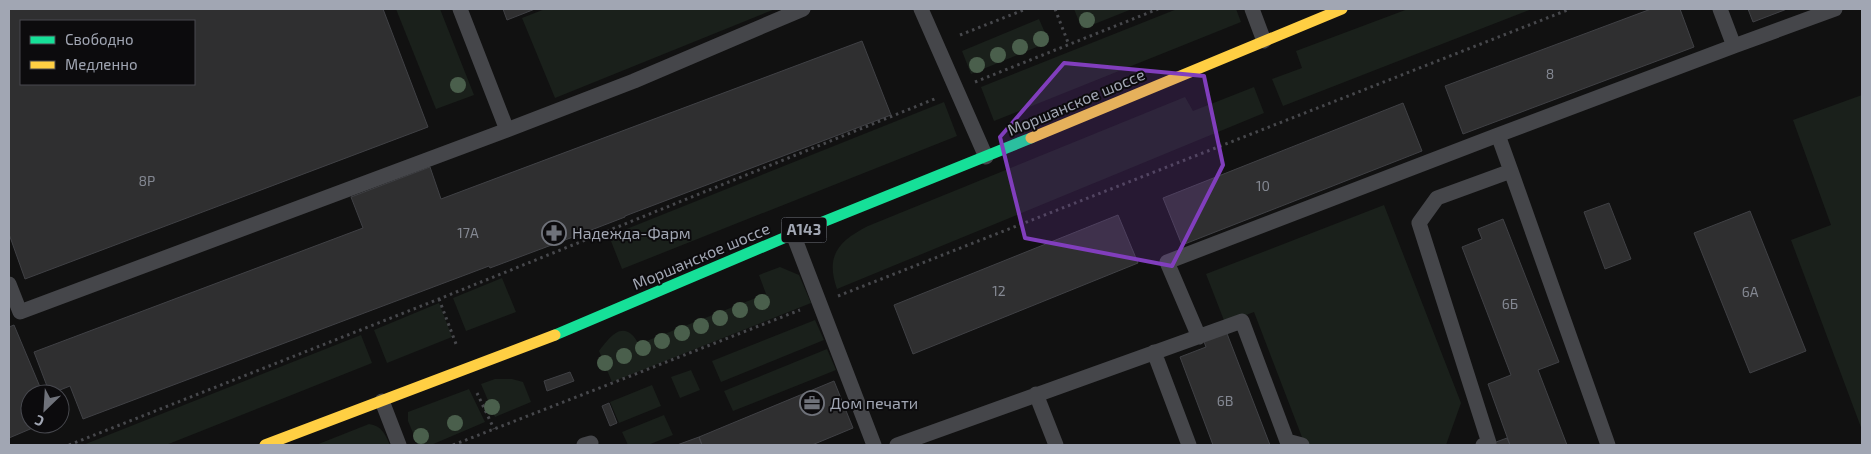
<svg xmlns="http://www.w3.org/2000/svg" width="1871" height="454" font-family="'Exo 2',sans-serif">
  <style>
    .green { fill: #1a201b }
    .building { fill: #2f2f30; stroke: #404145; fill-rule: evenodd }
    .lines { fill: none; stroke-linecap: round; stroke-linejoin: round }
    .path { stroke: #47484c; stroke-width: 3; stroke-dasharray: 2.5 4; stroke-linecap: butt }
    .lane { stroke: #45464a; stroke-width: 15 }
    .fast { stroke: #16e098; stroke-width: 11 }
    .slow { stroke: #ffcf43; stroke-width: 11 }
    .tree { fill: #4a5f4c }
    .marked { fill: #813ebd; fill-opacity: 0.2; stroke: #813ebd; stroke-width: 4; stroke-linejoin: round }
    .labels { text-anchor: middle; stroke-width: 4; stroke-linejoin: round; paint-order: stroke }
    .number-label { font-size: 14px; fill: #848892 }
    .shield { fill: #0c0b0d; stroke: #747881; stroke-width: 1 }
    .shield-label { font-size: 15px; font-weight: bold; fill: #a1a6b3 }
    .street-label { font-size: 16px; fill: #a1a6b3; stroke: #0c0b0d }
    .poi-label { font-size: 16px; fill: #a1a6b3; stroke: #0c0b0d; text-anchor: start }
  </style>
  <rect width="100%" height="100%" fill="#111"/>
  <path class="green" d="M 396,9 L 440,9 L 474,95 L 436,109 Z
    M 545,9 L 775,9 L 555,98 L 522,18 Z
    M 1074,9 L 1132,9 L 1082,29 Z
    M 1177,9 L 1236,9 L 1241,22 L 994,121 L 981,87 Z
    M 1408,9 L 1532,9 L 1283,106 L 1272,79 L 1302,68 L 1296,51 Z
    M 1039,19 L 1049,42 L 971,74 L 962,51 Z
    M 1254,87 L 1264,113 L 837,289 C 825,255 839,241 868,226 L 1185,97 L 1193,111 Z
    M 1862,95 L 1862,430 L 1791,240 L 1831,225 L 1793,120 Z
    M 944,102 L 957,136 L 622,269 L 609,236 Z
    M 1384,205 L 1461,403 L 1446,445 L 1305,445 L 1254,312 L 1225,323 L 1206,274 Z
    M 780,267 L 799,275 L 811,303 L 612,382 L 599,351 C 605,344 616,326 628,332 C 633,334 636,340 639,344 L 766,294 L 759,275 Z
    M 502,278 L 516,312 L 466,331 L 453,298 Z
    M 439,303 L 452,337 L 387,363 L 374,330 Z
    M 815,320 L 824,340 L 721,382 L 712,361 Z
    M 361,335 L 372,363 L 166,445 L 83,445 Z
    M 827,349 L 836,370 L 733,411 L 724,391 Z
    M 691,370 L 700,390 L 680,398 L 671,377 Z
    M 495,379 L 512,379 L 523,382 L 531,402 L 495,417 L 481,384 Z
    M 652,385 L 661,406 L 619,423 L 610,402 Z
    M 469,389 L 485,422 L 431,445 L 418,445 L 408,421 L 408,412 Z
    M 664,415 L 673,435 L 648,445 L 628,445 L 622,432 Z
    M 369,424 C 382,426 385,434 390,445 L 316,445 Z"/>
  <path class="building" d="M 9,9 L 383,9 L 428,127 L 25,279 L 9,234 ZM 21,21 L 194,21 L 194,84 L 21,84 Z
    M 503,9 L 535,9 L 507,20 Z
    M 1651,9 L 1680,9 L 1694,47 L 1463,134 L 1445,86 Z
    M 1748,9 L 1787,9 L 1753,22 Z
    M 862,41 L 891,115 L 625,216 L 625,217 L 573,237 L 490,268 L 489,266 L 83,419 L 70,386 L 50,394 L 34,352 L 363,228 L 351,197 L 430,167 L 441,199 Z
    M 1403,103 L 1422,151 L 1182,245 L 1163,198 Z
    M 1609,203 L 1631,259 L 1605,269 L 1584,212 Z
    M 1750,211 L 1806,351 L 1750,373 L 1694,233 Z
    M 1118,215 L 1138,263 L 913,354 L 894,305 Z
    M 1503,219 L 1559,362 L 1538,370 L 1567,445 L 1510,445 L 1488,384 L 1511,375 L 1462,247 L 1482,239 L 1478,229 Z
    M 14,325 L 43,394 L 30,394 L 30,424 L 42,424 L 9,438 L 9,327 Z
    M 1226,331 L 1270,445 L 1213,445 L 1180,357 L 1206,347 L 1203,339 Z
    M 570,372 L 574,381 L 547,391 L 544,381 Z
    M 834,381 L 853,428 L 812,445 L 702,445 L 699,437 Z
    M 609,403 L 617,423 L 610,426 L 602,406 Z
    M 699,437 L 702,445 L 677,445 Z
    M 1507,438 L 1510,445 L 1488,445 Z"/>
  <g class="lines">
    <path class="path" d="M 1055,9 L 1069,45
      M 960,35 L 1026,9
      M 975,82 L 1158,9
      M 838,296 L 1570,9
      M 439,299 L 456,344
      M 477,393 L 494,429
      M 69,445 L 439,299 L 937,98
      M 453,445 L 800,310"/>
    <path class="lane" d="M 460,9 L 507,130
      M 921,9 L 986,157
      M 1252,9 L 1264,41
      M 1720,9 L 1734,46 L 1835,9
      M 1511,171 L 1608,445
      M 793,234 L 874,445
      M 9,284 L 20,312 L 507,130 L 634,81 L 803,9
      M 1199,337 L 1167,262 L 1498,135
      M 1154,352 L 1189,445
      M 1036,394 L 1056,445
      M 382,401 L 399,445
      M 584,445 L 591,443
      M 897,445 L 1242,321 L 1287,441 L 1302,445
      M 1483,445 L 1489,443 L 1419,223 L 1437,198 L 1511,171 L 1498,135 L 1734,46"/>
    <path class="fast" d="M 555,335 L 793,234 L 1031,138"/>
    <path class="slow" d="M 1031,138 L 1342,9
      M 265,445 L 555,335"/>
  </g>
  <g class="tree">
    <circle cx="1087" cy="20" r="8"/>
    <circle cx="1041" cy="39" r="8"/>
    <circle cx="1020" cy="47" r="8"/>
    <circle cx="998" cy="55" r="8"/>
    <circle cx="977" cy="65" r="8"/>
    <circle cx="458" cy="85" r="8"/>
    <circle cx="762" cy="302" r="8"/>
    <circle cx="740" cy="310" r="8"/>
    <circle cx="720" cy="318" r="8"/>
    <circle cx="701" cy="326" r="8"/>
    <circle cx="682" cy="333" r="8"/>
    <circle cx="662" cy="341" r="8"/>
    <circle cx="643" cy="348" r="8"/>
    <circle cx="624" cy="356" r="8"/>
    <circle cx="605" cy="363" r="8"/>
    <circle cx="492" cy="407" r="8"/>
    <circle cx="455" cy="423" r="8"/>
    <circle cx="421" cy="436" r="8"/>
  </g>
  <path class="marked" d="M 1064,63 L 1204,76 L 1223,165 L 1172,266 L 1025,238 L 1000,137 Z"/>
  <defs>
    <symbol id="pharmacy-ring" viewBox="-11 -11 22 22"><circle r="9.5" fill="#0c0b0d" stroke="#6f727a" stroke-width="1.5"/><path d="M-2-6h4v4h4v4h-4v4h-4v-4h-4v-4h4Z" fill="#6f727a"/></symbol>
    <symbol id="office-ring" viewBox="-11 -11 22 22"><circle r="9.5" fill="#0c0b0d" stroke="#6f727a" stroke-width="1.5"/><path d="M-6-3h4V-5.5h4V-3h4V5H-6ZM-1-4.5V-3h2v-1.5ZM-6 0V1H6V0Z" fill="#6f727a"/></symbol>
  </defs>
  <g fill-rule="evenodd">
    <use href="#pharmacy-ring" x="540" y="219" width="28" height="28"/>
    <use href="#office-ring" x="798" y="389" width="28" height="28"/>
  </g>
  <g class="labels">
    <g class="number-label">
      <text x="1550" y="79">8</text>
      <text x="147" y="186">8Р</text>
      <text x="1263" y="191">10</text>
      <text x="468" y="238">17А</text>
      <text x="999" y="296">12</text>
      <text x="1750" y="297">6А</text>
      <text x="1510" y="309">6Б</text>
      <text x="1225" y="406">6В</text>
    </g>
    <rect class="shield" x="781.5" y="217.5" width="45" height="25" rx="4"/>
    <g class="shield-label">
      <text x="804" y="235">А143</text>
    </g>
    <g class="street-label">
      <text transform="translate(1076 102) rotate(-23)" y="6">Моршанское шоссе</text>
      <text transform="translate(701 256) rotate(-23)" y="6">Моршанское шоссе</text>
    </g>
    <g class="poi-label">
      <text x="572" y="239">Надежда-Фарм</text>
      <text x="830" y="409">Дом печати</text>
    </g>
  </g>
  <rect width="1871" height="454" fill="none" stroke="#a1a6b3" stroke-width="20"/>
  <rect x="20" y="20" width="175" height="65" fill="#0c0b0d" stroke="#48494f"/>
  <rect x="30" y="36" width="25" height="8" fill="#16e098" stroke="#48494f"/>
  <text x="65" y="45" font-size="15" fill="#a1a6b3">Свободно</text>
  <rect x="30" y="61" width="25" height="8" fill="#ffcf43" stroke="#48494f"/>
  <text x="65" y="70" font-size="15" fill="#a1a6b3">Медленно</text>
  <g transform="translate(45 409) rotate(205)"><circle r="24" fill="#0c0b0d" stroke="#48494f"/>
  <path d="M0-4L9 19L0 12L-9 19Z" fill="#6f727a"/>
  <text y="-8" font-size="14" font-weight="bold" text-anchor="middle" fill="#a1a6b3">С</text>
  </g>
</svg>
